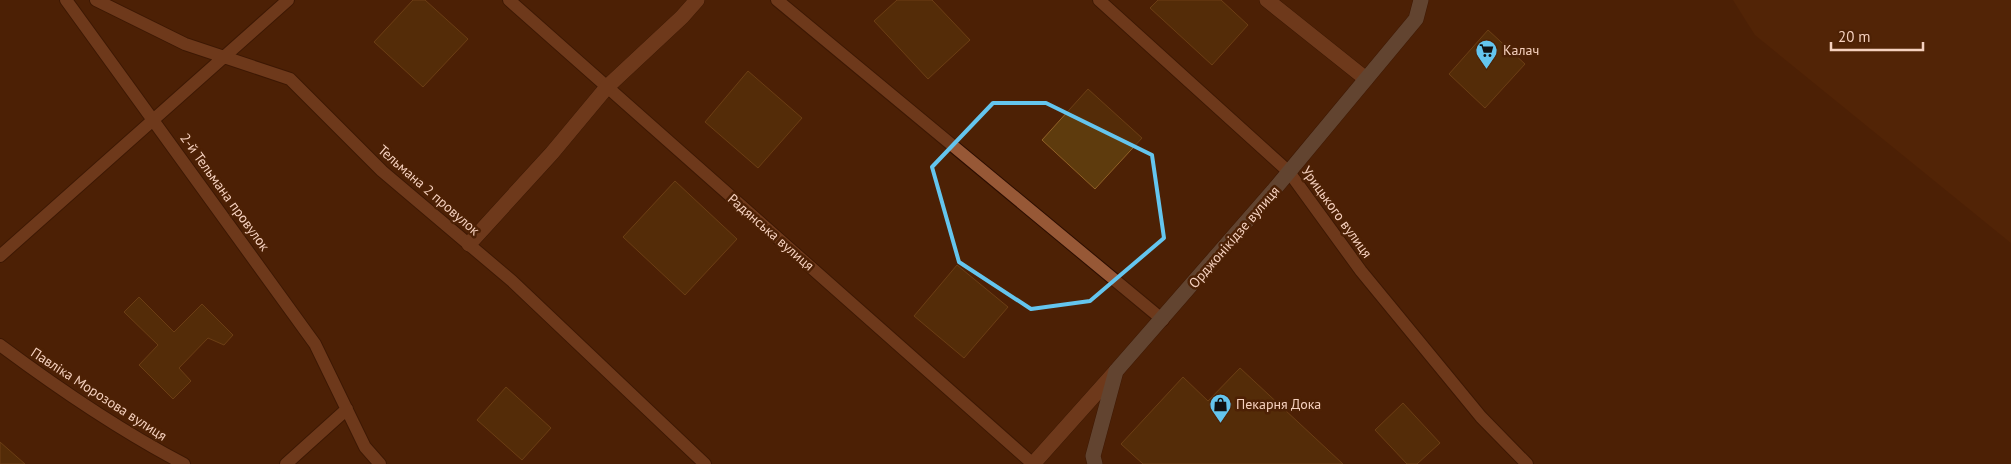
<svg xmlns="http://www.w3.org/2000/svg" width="2011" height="464" font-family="'PT Sans',sans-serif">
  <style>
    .built { fill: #5a2808 }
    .building { fill: #5e3b0d; stroke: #916127 }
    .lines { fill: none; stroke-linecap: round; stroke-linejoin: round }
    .lane-casing { stroke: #2b0d00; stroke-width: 14 }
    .street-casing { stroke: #2b0d00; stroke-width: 16 }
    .secondary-casing { stroke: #2b0d00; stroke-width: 16 }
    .lane { stroke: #975836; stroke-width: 12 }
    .street { stroke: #975836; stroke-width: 15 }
    .secondary { stroke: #7d6f64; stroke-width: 15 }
    .marked { fill: none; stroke: #64c5ee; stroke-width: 4; stroke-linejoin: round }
    .labels { text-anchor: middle; stroke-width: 5; stroke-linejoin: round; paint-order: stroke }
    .poi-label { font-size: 14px; fill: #f6d1bf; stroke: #4d2105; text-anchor: start }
    .street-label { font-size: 14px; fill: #f6d1bf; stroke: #4d2105 }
  </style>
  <rect width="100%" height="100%" fill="#4d2105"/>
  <path class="built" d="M 1733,0 L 2011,0 L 2011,243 L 1755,35 Z"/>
  <path class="building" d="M 413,0 L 425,0 L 468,39 L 423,87 L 374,42 Z
    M 897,0 L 932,0 L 970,40 L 928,79 L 874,21 Z
    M 1158,0 L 1221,0 L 1248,25 L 1212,65 L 1150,8 Z
    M 1488,30 L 1525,64 L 1485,108 L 1449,74 Z
    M 748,71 L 802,118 L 758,168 L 705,122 Z
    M 1088,89 L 1142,138 L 1095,189 L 1042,140 Z
    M 675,181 L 737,239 L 685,295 L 623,237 Z
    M 957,265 L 1008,307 L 964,358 L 914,316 Z
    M 139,297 L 174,332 L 202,304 L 233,335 L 224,345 L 208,338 L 179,368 L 191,381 L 173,399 L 139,365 L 158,345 L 124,312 Z
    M 1240,368 L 1343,464 L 1143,464 L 1121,444 L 1183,377 L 1208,401 Z
    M 506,387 L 551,428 L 522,460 L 477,420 Z
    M 1403,403 L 1440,443 L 1417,464 L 1407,464 L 1375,430 Z
    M 0,442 L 25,464 L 0,464 Z"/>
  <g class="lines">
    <defs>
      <path id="lane" d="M 66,0 L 315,344 L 365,447 L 380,464
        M 96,0 L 185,44 L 290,79 L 382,171 L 512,281 L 705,464
        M 509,0 L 1033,464
        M 777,0 L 1163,320
        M 1099,0 L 1289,172 L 1361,271 L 1481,417 L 1527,464
        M 0,256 L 288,0
        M 0,345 C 59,389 119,430 184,464
        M 286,464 L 347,409"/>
      <path id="street" d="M 1267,0 L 1366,79
        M 469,244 L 552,153 L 607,87 L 682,17 L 697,0
        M 1033,464 L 1116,371"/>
      <path id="secondary" d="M 1095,464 L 1093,456 L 1116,371 L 1273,191 L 1416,19 L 1421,0"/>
    </defs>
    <use href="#lane" class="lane-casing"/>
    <use href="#street" class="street-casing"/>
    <use href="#secondary" class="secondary-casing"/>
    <use href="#lane" class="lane"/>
    <use href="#street" class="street"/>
    <use href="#secondary" class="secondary"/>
  </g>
  <path d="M0 0H2011V464H0ZM 993,103 L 1046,103 L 1152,155 L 1164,238 L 1090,301 L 1031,309 L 959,262 L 932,167 Z" fill="#4d2105" fill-opacity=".55" fill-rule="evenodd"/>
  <path class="marked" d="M 993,103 L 1046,103 L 1152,155 L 1164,238 L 1090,301 L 1031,309 L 959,262 L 932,167 Z"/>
  <defs>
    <symbol id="supermarket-pin" viewBox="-11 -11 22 30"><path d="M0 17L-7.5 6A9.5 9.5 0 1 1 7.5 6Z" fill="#64c5ee" stroke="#4d2105"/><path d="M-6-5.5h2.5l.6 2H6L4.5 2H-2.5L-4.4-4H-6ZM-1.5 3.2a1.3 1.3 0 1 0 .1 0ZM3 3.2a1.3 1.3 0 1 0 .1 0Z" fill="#111"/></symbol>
    <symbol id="shop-pin" viewBox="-11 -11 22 30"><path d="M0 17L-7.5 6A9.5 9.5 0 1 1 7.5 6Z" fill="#64c5ee" stroke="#4d2105"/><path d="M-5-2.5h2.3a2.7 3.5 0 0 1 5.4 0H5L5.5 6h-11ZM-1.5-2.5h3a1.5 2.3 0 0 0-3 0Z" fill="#111"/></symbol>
  </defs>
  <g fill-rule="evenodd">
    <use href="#supermarket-pin" x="1474" y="38" width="25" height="34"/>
    <use href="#shop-pin" x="1208" y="392" width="25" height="34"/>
  </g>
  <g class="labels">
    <g class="poi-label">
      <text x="1503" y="55">Калач</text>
      <text x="1236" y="409">Пекарня Дока</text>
    </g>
    <g class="street-label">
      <text transform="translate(429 190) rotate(41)" y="5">Тельмана 2 провулок</text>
      <text transform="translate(225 192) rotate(54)" y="5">2-й Тельмана провулок</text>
      <text transform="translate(1337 212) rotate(54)" y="5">Урицького вулиця</text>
      <text transform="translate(771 232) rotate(41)" y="5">Радянська вулиця</text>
      <text transform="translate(1234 237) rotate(-49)" y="5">Орджонікідзе вулиця</text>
      <text transform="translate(99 394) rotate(33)" y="5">Павліка Морозова вулиця</text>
    </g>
  </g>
  <path d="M1831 42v8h92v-8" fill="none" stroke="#f6d1bf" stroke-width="2.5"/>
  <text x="1838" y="42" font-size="15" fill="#f6d1bf" stroke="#4d2105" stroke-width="4" paint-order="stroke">20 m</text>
</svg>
